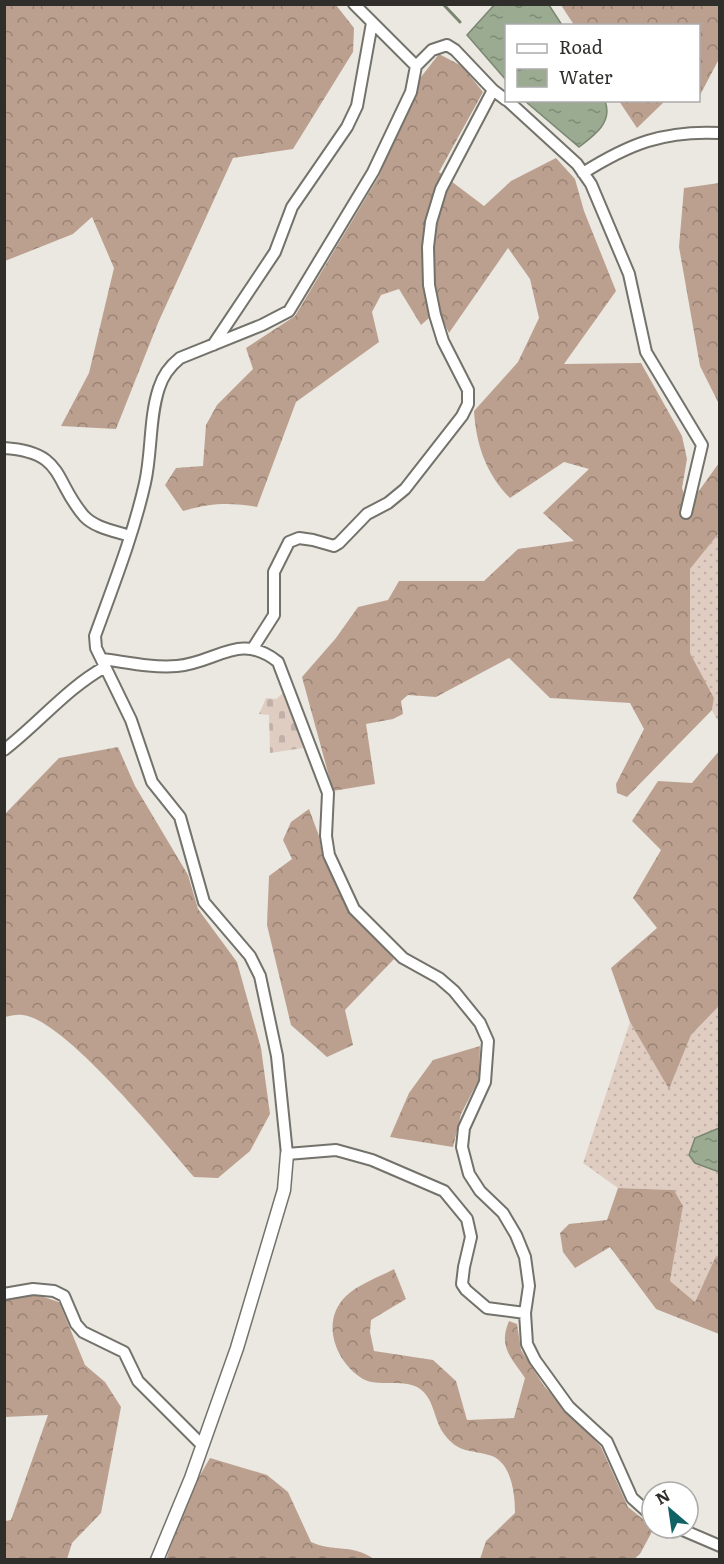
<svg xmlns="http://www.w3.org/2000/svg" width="724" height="1564" font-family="Literata,serif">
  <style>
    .grass { fill: url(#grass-dots) }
    .forest { fill: url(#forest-crowns) }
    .cemetery { fill: url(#cemetery-stones) }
    .water { fill: url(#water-ripples); stroke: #7a8672; stroke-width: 1.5 }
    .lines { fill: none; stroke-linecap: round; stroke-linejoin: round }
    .stream { stroke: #7a8672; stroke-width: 3 }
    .minor-casing { stroke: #73726b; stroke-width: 14 }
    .tertiary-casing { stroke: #73726b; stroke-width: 15 }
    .minor { stroke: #fff; stroke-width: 10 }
    .tertiary { stroke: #fff; stroke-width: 12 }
  </style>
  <defs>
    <pattern id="grass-dots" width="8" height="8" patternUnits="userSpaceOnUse" patternTransform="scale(1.5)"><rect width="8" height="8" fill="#e0cdc2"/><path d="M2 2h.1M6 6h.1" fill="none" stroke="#c0b0a7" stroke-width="1.8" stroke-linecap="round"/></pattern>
    <pattern id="forest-crowns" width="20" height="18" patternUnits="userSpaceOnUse" patternTransform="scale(1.5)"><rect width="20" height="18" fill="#bca08f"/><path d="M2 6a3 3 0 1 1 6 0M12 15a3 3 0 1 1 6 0" fill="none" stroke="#998375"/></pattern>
    <pattern id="cemetery-stones" width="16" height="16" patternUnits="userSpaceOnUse" patternTransform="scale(1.5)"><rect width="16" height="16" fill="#e0cdc2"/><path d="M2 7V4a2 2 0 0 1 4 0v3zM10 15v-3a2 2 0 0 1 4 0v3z" fill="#c0b0a7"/></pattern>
    <pattern id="water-ripples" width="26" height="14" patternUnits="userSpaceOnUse" patternTransform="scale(1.5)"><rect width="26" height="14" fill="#9aab91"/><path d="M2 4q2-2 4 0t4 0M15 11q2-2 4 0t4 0" fill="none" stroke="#7e8c77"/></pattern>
  </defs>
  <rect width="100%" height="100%" fill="#eae8e0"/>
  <path class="grass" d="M 719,533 L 719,723 L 712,710 L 714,698 L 690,653 L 690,569 Z
    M 719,1006 L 719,1257 L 715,1258 L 695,1302 L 670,1281 L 683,1206 L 674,1190 L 618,1188 L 583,1163 L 630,1022 L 669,1088 L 691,1035 Z"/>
  <path class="forest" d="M 5,4 L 336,5 L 354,28 L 353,52 L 293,149 L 233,158 L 158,323 L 116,429 L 61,426 L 89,373 L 114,268 L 92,217 L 73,234 L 5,261 Z
    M 561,5 L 719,5 L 719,59 L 699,97 L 698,26 L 574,25 Z
    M 439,54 L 462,66 L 483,92 L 439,172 L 484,206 L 511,181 L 556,158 L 575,179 L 584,211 L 616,291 L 564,364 L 641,363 L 682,436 L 687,459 L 682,488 L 688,506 L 719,463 L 719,533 L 690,569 L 690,653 L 714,698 L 712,710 L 627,797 L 617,793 L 616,784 L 644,729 L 630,703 L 550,698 L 509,658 L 436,697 L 408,695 L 401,701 L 403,714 L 393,719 L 366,724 L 375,784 L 333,791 L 302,677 L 336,638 L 358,607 L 388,600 L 399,581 L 484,581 L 518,549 L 574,541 L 543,513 L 589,469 L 564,462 L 510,498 C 486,474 476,444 474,411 L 518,362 L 539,318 L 530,279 L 508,248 L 449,333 L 438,310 L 421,325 L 399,289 L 381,295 L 372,312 L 379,342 L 296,402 L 257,507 C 230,502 210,503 183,511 L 165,485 L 176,468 L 203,466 L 206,425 L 217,405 L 253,369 L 246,348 L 295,316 L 379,176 L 421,77 Z
    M 619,101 L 665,101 L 637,128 Z
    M 719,183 L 720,183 L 719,404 L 700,366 L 679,247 L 684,188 Z
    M 118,747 L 135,786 L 188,875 L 198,909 L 237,962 L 261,1048 L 270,1114 L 250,1151 L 218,1178 L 194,1177 C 164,1142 65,1020 23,1015 C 17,1014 10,1016 5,1017 L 5,814 L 59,758 Z
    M 719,751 L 719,1006 L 691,1035 L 669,1089 L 630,1022 L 611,968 L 657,928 L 633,898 L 661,850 L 632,821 L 658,781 L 692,783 Z
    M 309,809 L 319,836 L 323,858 L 349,910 L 394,959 L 345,1010 L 353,1045 L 327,1057 L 291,1025 L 267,925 L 269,876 L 292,859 L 283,840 L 291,822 Z
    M 480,1046 L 479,1079 L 461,1114 L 453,1147 L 390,1137 L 409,1093 L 433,1060 Z
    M 618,1188 L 674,1190 L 683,1206 L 670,1281 L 695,1302 L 715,1258 L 719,1257 L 719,1334 L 656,1309 L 610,1247 L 575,1268 L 563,1252 L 560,1233 L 569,1224 L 607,1220 Z
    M 394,1269 L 406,1299 L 371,1320 L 370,1332 L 374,1351 L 433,1360 L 456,1381 L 467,1420 L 514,1418 L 525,1378 C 511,1357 498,1347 509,1321 L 517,1324 L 521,1350 L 544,1386 L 601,1447 L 628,1507 L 654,1528 L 640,1554 L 633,1560 L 480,1559 L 486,1541 L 515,1513 C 515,1495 512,1464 492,1456 C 470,1449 459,1454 444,1434 C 433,1419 435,1397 417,1387 C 401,1379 377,1387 363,1379 C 335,1362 320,1321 346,1296 C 357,1285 379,1277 394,1269 Z
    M 37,1295 L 59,1302 L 85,1365 L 105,1382 L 121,1407 L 101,1513 L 72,1543 L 67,1559 L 5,1559 L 5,1521 L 11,1520 L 48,1415 L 5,1417 L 5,1298 Z
    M 210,1458 L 267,1475 L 288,1492 L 311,1542 C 335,1553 351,1543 374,1559 L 166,1560 L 185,1501 Z"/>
  <path class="cemetery" d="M 286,691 L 303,748 L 270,753 L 269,715 L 259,714 L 266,698 L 276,699 Z"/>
  <path class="water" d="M 495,4 L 549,5 L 562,25 L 506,26 L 506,80 L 467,35 Z
    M 525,101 L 605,101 C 613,122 595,135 579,147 Z
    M 719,1128 L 720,1128 L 719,1172 L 695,1163 L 689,1155 L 695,1138 Z"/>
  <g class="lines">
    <path class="stream" d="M 443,4 L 460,22"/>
    <defs>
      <path id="minor" d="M 354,4 L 416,66
        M 506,100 L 493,90 L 455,50 L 447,45 L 432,50 L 416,66 L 411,92 L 373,172 L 289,311 L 262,325 L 180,358 C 170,366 163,375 159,388 C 149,418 152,452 145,483 C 133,536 113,586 95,636 L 96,648 L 131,720 L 152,782 L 180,817 L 204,902 L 250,956 L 260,976 L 277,1056 L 287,1154 L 336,1150 L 372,1160 L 444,1191 L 467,1219 L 471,1237 L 464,1267 L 462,1284 L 466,1290 L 487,1308 L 525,1313
        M 507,100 L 577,164 L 591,184 L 629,274 L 646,352 L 702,445 L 686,513
        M 583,173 C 629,144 664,130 720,133
        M 213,345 L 275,252 L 292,207 L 347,127 L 357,106 L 372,23
        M 4,448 C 65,452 53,480 84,516 C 95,528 115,531 130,536
        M 253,648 L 274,615 L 274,572 L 289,542 L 299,538 L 313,540 L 334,546 L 339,543 L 367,514 L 388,503 L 405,489 L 462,416 L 468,404 L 468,390 L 443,341 L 435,315 L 429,285 L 428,247 L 431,222 L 441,189 L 493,90
        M 102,659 C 126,662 151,668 177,666 C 216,663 240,631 278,662 L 328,793 L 326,836 L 329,855 L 354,909 L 403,958 L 439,978 L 454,991 L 480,1023 L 488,1041 L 485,1082 L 464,1128 L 462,1147 L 469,1174 L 480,1191 L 503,1213 L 516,1235 L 525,1257 L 529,1286 L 525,1313 L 527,1344 L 535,1360 L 569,1407 L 607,1442 L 632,1498 L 652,1516
        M 4,750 C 38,724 67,688 105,667
        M 4,1294 L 33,1289 L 54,1291 L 64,1296 L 76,1324 L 83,1332 L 124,1352 L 138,1381 L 202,1445
        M 678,1528 L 720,1546"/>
      <path id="tertiary" d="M 157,1560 L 191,1478 L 237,1348 L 284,1190 L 287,1154"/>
    </defs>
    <use href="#minor" class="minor-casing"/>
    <use href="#tertiary" class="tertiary-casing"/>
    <use href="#minor" class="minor"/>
    <use href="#tertiary" class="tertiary"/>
  </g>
  <rect width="724" height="1564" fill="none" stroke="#2f2e2b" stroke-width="12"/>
  <rect x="505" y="24" width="195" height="78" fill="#ffffff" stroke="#acabaa" stroke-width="1.5"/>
  <rect x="517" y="44" width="30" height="9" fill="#ffffff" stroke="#acabaa" stroke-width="1.5"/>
  <text x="559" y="54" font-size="18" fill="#2f2e2b">Road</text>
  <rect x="517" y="69" width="30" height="18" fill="url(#water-ripples)" stroke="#acabaa" stroke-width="1.5"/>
  <text x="559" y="84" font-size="18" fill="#2f2e2b">Water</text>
  <g transform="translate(670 1510) rotate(331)"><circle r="28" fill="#ffffff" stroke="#acabaa" stroke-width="1.5"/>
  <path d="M0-4.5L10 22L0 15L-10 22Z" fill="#116264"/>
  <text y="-9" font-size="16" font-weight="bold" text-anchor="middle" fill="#2f2e2b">N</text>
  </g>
</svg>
